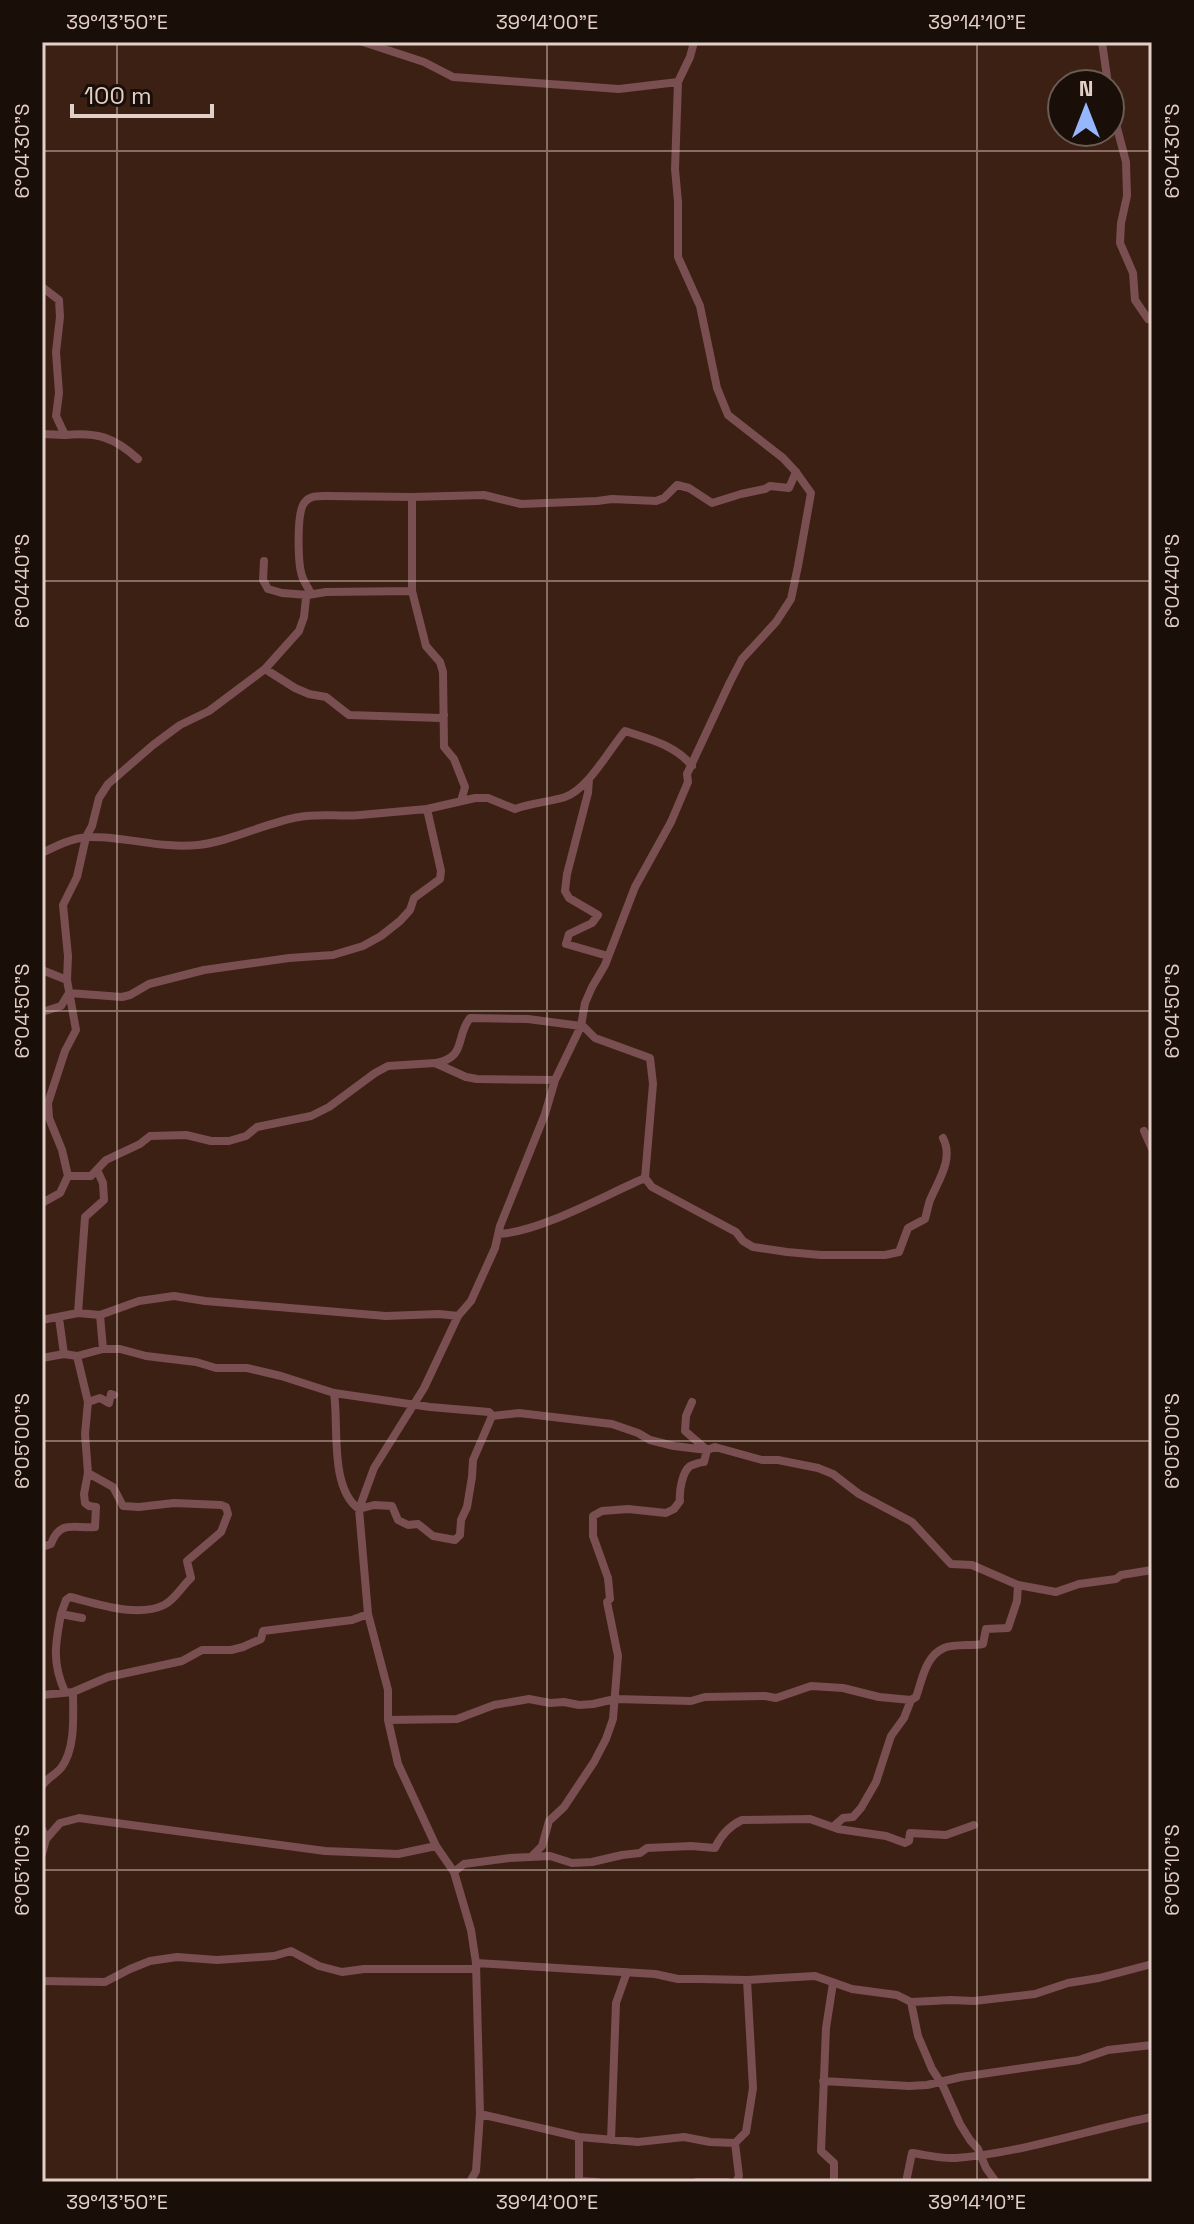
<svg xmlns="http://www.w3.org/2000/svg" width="1194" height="2224" font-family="'Space Grotesk',sans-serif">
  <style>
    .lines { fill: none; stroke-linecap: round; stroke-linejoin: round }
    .minor { stroke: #794f51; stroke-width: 8 }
    .ticks { fill: none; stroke: #e2cfc7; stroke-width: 2; stroke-opacity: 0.45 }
    .neatline { fill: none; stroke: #e2cfc7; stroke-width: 3 }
    .ticks-label { font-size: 20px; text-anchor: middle; fill: #e2cfc7 }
  </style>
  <rect width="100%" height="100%" fill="#3c2013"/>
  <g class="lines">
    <path class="minor" d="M 363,42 L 424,62 L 453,77 L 619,89 L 678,82 L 675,169 L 678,202 L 678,257 L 700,306 L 717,388 L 728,415 L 783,458 L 796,472 L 811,493 L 798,566 L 791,599 L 776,622 L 742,659 L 730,682 L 687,774 L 688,782 L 671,822 L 635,887 L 605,965 L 592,987 L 585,1003 L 581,1026 L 555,1080 L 545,1114 L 500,1226 L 495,1248 L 471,1301 L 458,1316 L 424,1388 L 374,1468 L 359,1509 L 368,1614 L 388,1690 L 388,1720 L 398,1764 L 436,1846 L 454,1872 L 471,1930 L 476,1963 L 480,2114 L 579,2137 L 638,2142 L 684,2137 L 710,2142 L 735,2143 L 746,2132 L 753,2088 L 747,1980
      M 1102,42 L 1108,84
      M 678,82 L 690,57 L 694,42
      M 1110,101 L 1126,162 L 1127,196 L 1121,223 L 1120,243 L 1133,273 L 1135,300 L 1148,319
      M 42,287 L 59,300 L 60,317 L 56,352 L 59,393 L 56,416 L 65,435 L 42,434
      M 65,435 C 97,432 114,437 138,459
      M 264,561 L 263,580 L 268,589 L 282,593 L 308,595
      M 412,591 L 426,646 L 440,662 L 443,672 L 444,747 L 454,759 L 465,787 L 461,801
      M 311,593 C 308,588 304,582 302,576 C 298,564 296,511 305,502 C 310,495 320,496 328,496 L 412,497
      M 265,669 L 295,688 L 309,694 L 326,697 L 349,715 L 440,718 L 444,715
      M 589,779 L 588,793 L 567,874 L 565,891 L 569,898 L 598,915 L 592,923 L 569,934 L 566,944 L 608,956
      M 427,809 L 475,798 L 488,798 L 515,809 C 531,803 549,802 565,797 C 588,789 609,750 625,731 C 649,739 675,745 692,766
      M 42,853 C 56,846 72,838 88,837 C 125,836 161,849 198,845 C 233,841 264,823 299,817 C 319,813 340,817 360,815 C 382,813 405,811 427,809 L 441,871 L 440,879 L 414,898 L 410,910 L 400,921 L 381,936 L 363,946 L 333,955 L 289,958 L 204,970 L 149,984 L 130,995 L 122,997 L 69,993 L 61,1006 L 42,1012
      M 42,970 L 67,980
      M 436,1063 C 467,1057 455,1037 470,1018 L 528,1019 L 581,1026
      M 1144,1131 L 1152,1149
      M 97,1170 L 103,1183 L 104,1200 L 85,1217 L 78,1313 L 100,1315
      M 68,1176 L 91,1176 L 106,1160 L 140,1144 L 150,1136 L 186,1135 L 211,1141 L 229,1141 L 246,1136 L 257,1127 L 311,1116 L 329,1107 L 375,1073 L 388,1066 L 435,1063 L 466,1077 L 477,1079 L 555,1080
      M 645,1178 L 652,1187 L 736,1232 L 743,1241 L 753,1247 L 787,1252 L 821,1255 L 885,1255 L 899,1252 L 908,1228 L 925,1219 C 927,1212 928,1206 930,1200 C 938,1181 954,1159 943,1138
      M 42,1203 L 60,1193 L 68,1176 L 62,1150 L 49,1118 L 48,1103 L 65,1051 L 76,1030 L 67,980 L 68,956 L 63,905 L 77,877 L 86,837 L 92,826 L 99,798 L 108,784 L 153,745 L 180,725 L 209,711 L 265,669 L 299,631 L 304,617 L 306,598 L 308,595 L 326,592 L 412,591 L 412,497 L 484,495 L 521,504 L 597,501 L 612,499 L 656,501 L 664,498 L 677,485 L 689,488 L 712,503 L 741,494 L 765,489 L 770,486 L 789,488 L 796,472
      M 499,1234 C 540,1232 605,1195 645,1178 L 653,1084 L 650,1058 L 595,1038 L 581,1024
      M 59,1318 L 64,1354
      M 42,1320 L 78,1313
      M 103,1349 L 120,1349 L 146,1356 L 196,1362 L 216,1368 L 247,1368 L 281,1376 L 334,1393 L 430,1407 L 489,1412 L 492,1416 L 473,1460 L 472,1477 L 467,1507 L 461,1520 L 460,1535 L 455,1540 L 433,1536 L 418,1524 L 408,1525 L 398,1520 L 392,1506 L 374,1505 L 359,1509 C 329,1488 339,1424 334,1393
      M 42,1358 L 64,1354 L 77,1356 L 103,1349 L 100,1315 L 139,1301 L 174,1296 L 205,1301 L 386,1316 L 439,1314 L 458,1316
      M 88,1402 L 100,1398 L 109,1403 L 111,1394 L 114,1395
      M 492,1416 L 519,1413 L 612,1424 L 638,1433 L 650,1440 L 674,1446 L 707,1450 L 715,1447 L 762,1460 L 778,1460 L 818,1468 L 833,1474 L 859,1494 L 912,1522 L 951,1564 L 972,1565 L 1018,1585 L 1056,1592 L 1079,1584 L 1116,1579 L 1121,1575 L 1152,1570
      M 42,1547 L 51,1544 C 60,1519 75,1529 95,1527 L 96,1507 L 89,1506 L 85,1503 L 84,1494 L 88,1473 L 85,1434 L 88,1402 L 77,1356
      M 61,1614 C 55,1645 52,1663 65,1692
      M 82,1618 L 61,1614 L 66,1600 L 70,1597 C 98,1604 137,1618 164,1605 C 175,1600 182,1586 191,1578 L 187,1561 L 221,1532 L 228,1514 L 226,1507 L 221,1505 L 174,1503 L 139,1507 L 123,1506 L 113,1487 L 88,1473
      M 42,1695 L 73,1692 L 108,1677 L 182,1661 L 202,1650 L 231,1650 L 243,1647 L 261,1639 L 263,1631 L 352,1620 L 368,1614
      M 388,1720 L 457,1719 L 494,1705 L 529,1699 L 550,1703 L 564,1702 L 579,1705 L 593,1704 L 615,1699 L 691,1701 L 705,1697 L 765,1696 L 776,1698 L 811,1686 L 843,1688 L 879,1697 L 911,1700
      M 42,1786 C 47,1778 55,1775 61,1768 C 76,1749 73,1715 73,1692
      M 833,1827 L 843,1818 L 853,1817 L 861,1808 L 876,1782 L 891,1736 L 904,1718 L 911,1700 L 916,1697 C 922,1681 925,1656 944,1648 C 954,1644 971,1646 983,1644 L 986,1629 L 1008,1628 L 1017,1601 L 1018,1585
      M 42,1829 L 46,1839 L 42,1854
      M 46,1839 L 60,1823 L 79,1818 L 325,1851 L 398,1854 L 436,1846
      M 532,1856 L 542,1846 L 549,1821 L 564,1807 L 594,1762 L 606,1739 L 613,1719 L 618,1656 L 607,1602 L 610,1599 L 608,1578 L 593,1536 L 593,1516 L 602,1511 L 628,1509 L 666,1513 L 674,1509 L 680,1501 C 679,1492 682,1472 690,1466 C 692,1465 701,1462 704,1462 L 707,1450 L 685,1431 L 686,1416 L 692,1402
      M 454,1872 L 464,1864 L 510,1858 L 550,1856 L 572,1863 L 592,1862 L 622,1855 L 640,1853 L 647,1848 L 691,1846 L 715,1848 C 721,1835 729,1826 742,1820 L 810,1819 L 838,1829 L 886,1836 L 905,1843 L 909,1841 L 910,1833 L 946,1835 L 974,1825
      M 476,1963 L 655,1974 L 678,1979 L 700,1979 L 747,1980 L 815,1976 L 852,1989 L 897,1995 L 911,2002 L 951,2000 L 974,2001 L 1035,1994 L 1068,1983 L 1099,1978 L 1152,1964
      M 42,1981 L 105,1982 L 130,1969 L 150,1961 L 177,1957 L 217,1960 L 274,1956 L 291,1951 L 319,1966 L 342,1972 L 364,1969 L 476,1969
      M 833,1983 L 826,2028 L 821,2151 L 834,2163 L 834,2182
      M 911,2002 L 918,2036 L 932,2069 L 943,2086 L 960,2124 L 970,2140 L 978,2149 L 986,2168 L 996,2182
      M 823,2081 L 909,2086 L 927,2085 L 961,2077 L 1079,2060 L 1108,2050 L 1152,2045
      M 579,2137 L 579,2182
      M 611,2140 L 616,2003 L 627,1972
      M 735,2143 L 739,2176 L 736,2182
      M 579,2181 L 597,2182
      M 470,2182 L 476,2171 L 480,2114
      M 697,2182 L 727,2182
      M 906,2182 L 912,2153 C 927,2155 941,2159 956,2158 C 1021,2153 1088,2130 1152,2117"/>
  </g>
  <path class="ticks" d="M 117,42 L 117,2182M 547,42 L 547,2182M 977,42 L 977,2182M 42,151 L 1152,151M 42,581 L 1152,581M 42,1011 L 1152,1011M 42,1441 L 1152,1441M 42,1870 L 1152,1870"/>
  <rect width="1194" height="2224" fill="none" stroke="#1a0e08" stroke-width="88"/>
  <g transform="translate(1086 108)"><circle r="38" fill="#1a0e08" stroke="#6a5b54" stroke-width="2"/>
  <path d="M0-6L14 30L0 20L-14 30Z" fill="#96b6fd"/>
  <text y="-12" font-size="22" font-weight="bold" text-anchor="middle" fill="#e2cfc7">N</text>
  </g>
  <path d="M72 104v12h140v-12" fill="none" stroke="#e2cfc7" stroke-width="4"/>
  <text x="84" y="104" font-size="24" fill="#e2cfc7" stroke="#1a0e08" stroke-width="6" paint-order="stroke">100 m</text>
  <rect x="44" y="44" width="1106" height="2136" class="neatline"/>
  <g class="ticks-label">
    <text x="117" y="29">39°13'50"E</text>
    <text x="547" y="29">39°14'00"E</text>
    <text x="977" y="29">39°14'10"E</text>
    <text transform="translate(22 151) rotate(-90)" y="7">6°04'30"S</text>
    <text transform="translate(1172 151) rotate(-90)" y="7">6°04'30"S</text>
    <text transform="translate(22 581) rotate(-90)" y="7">6°04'40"S</text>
    <text transform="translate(1172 581) rotate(-90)" y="7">6°04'40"S</text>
    <text transform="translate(22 1011) rotate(-90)" y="7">6°04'50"S</text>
    <text transform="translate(1172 1011) rotate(-90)" y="7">6°04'50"S</text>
    <text transform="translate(22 1441) rotate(-90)" y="7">6°05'00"S</text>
    <text transform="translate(1172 1441) rotate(-90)" y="7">6°05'00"S</text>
    <text transform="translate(22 1870) rotate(-90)" y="7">6°05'10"S</text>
    <text transform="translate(1172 1870) rotate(-90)" y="7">6°05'10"S</text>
    <text x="117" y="2209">39°13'50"E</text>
    <text x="547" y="2209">39°14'00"E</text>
    <text x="977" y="2209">39°14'10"E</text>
  </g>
</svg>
